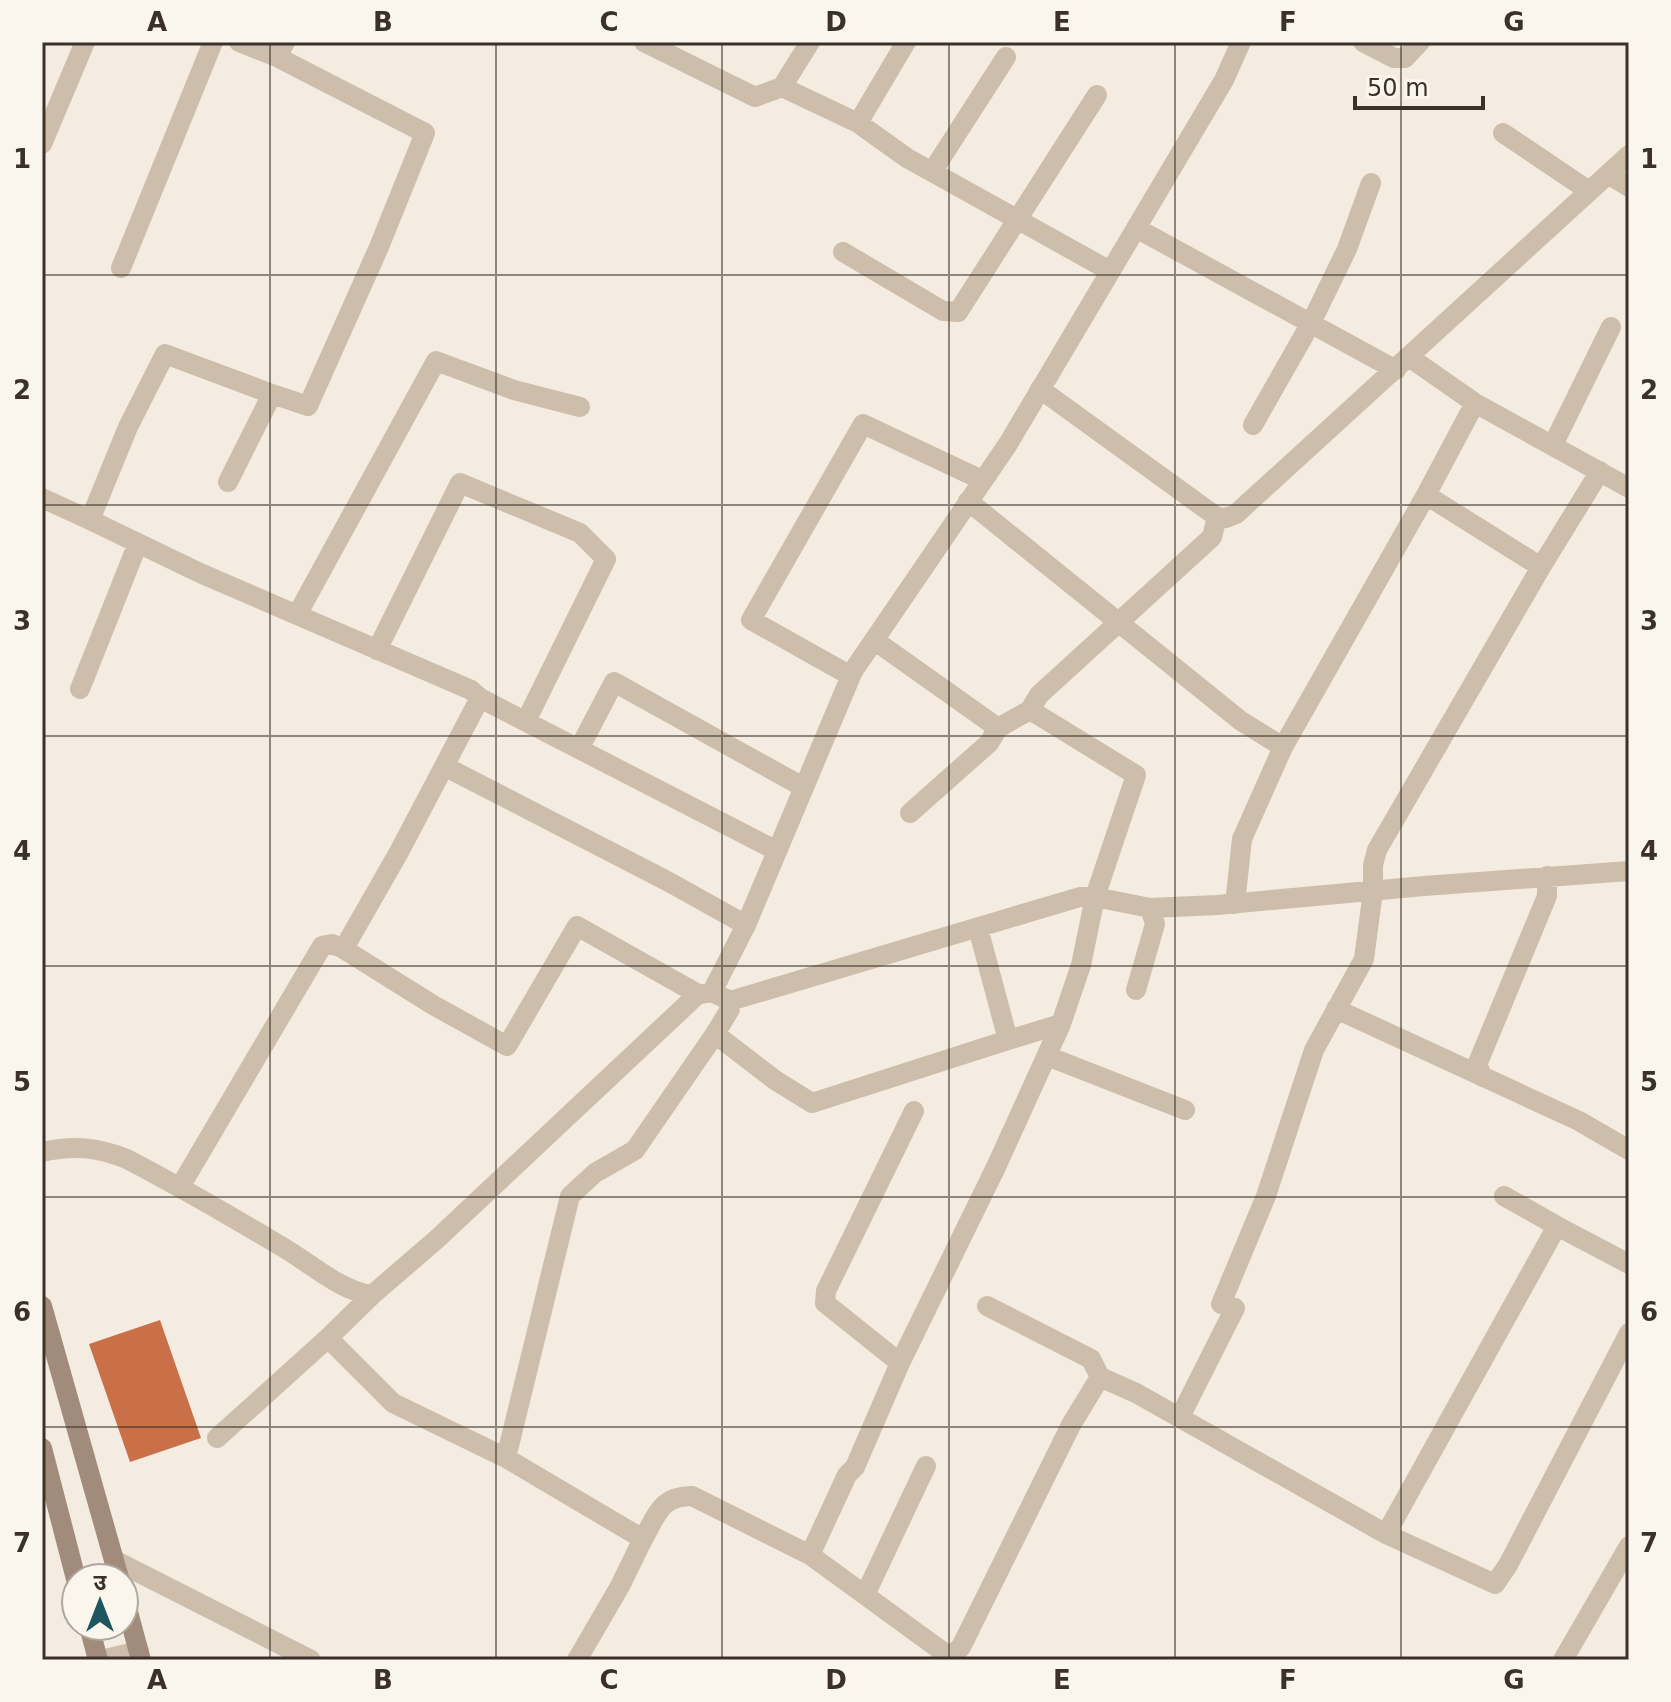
<svg xmlns="http://www.w3.org/2000/svg" width="1671" height="1702" font-family="'DejaVu Sans','Noto Sans Devanagari',sans-serif">
  <style>
    .building { fill: #ca7048 }
    .lines { fill: none; stroke-linecap: round; stroke-linejoin: round }
    .street { stroke: #cdbdab; stroke-width: 20 }
    .secondary { stroke: #a18c7c; stroke-width: 20 }
    .grid { fill: none; stroke: #3b312a; stroke-width: 2; stroke-opacity: 0.55 }
    .neatline { fill: none; stroke: #3b312a; stroke-width: 3 }
    .grid-label { font-size: 26px; text-anchor: middle; font-weight: bold; fill: #3b312a }
  </style>
  <rect width="100%" height="100%" fill="#f4ece0"/>
  <path class="building" d="M 160,1320 L 201,1438 L 130,1462 L 89,1344 Z"/>
  <g class="lines">
    <path class="street" d="M 239,42 L 277,57 L 285,42
      M 644,42 L 755,97 L 782,87 L 810,42
      M 1363,42 L 1394,58 L 1405,58 L 1420,42
      M 782,87 L 858,123 L 907,158 L 1110,271
      M 858,123 L 906,42
      M 1503,133 L 1589,191
      M 42,144 L 85,42
      M 932,172 L 1006,57
      M 1608,174 L 1629,187
      M 1136,228 L 1396,370
      M 843,252 L 943,311 L 958,312 L 1097,95
      M 121,268 L 213,42
      M 1409,357 L 1475,403 L 1629,488
      M 1040,389 L 1217,517 L 1226,518 L 1236,514 L 1629,155
      M 272,394 L 308,406 L 379,247 L 425,133 L 277,57
      M 1253,425 L 1311,323 L 1347,249 L 1371,183
      M 1553,445 L 1611,327
      M 1426,495 L 1541,567
      M 42,498 L 90,520 L 128,427 L 165,354 L 272,394 L 228,482
      M 968,501 L 1241,721 L 1283,747
      M 90,520 L 200,573 L 471,690 L 480,698 L 399,852 L 347,943 L 342,948 L 332,944 L 322,946 L 180,1187
      M 297,615 L 436,361 L 514,390 L 580,407
      M 874,640 L 998,728
      M 377,650 L 460,483 L 580,533 L 606,559 L 526,721
      M 851,676 L 751,620 L 863,424 L 982,480
      M 80,689 L 138,543
      M 480,698 L 777,851
      M 579,749 L 614,682 L 803,787
      M 444,766 L 669,882 L 746,925 L 712,992 L 701,994
      M 910,813 L 989,743 L 998,728 L 1030,710 L 1039,695 L 1212,537 L 1217,517
      M 1235,904 L 1242,839 L 1283,747 L 1426,495 L 1475,403
      M 746,925 L 853,671 L 1008,444 L 1224,80 L 1241,42
      M 1136,990 L 1155,924 L 1150,908
      M 712,992 L 730,1001 L 1080,897 L 1095,897 L 1150,908 L 1217,905 L 1424,886 L 1629,871
      M 1336,1009 L 1579,1121 L 1629,1150
      M 715,1034 L 775,1080 L 812,1103 L 1008,1040 L 978,928
      M 1008,1040 L 1061,1024
      M 1047,1056 L 1185,1110
      M 1483,1077 L 1477,1065 L 1547,896 L 1547,876
      M 42,1152 C 74,1145 97,1147 127,1159 C 179,1186 229,1215 279,1245 C 308,1261 339,1291 372,1295 L 437,1239 L 698,994 L 577,926 L 507,1046 L 433,1005 L 342,948
      M 1504,1196 L 1557,1226
      M 372,1295 L 328,1338 L 393,1403 L 506,1458 L 643,1539 L 620,1586 L 577,1660
      M 1221,1304 L 1266,1196 L 1314,1050 L 1364,959 L 1373,891 L 1373,865 L 1377,850 L 1541,567 L 1600,471
      M 987,1306 L 1091,1359 L 1100,1377
      M 900,1363 L 825,1303 L 826,1291 L 914,1111
      M 1180,1417 L 1235,1308
      M 217,1438 L 328,1338
      M 506,1458 L 570,1196 L 595,1173 L 635,1150 L 715,1034 L 730,1009 L 730,1001
      M 1386,1534 L 1557,1226 L 1629,1264
      M 643,1539 C 657,1515 660,1496 692,1496 L 810,1555 L 950,1657 L 961,1647 L 1071,1425 L 1100,1377 L 1136,1393 L 1386,1534 L 1495,1584 L 1508,1565 L 1629,1333
      M 810,1555 L 847,1475 L 855,1467 L 900,1363 L 996,1167 L 1061,1024 L 1081,965 L 1095,897 L 1136,775 L 1030,710
      M 114,1560 L 311,1660
      M 865,1595 L 926,1466
      M 101,1660 L 139,1651
      M 1563,1660 L 1629,1546"/>
    <path class="secondary" d="M 42,1306 L 119,1578
      M 42,1448 L 76,1579
      M 124,1597 L 141,1660
      M 89,1626 L 98,1660"/>
  </g>
  <path class="grid" d="M 270,42 L 270,1660M 496,42 L 496,1660M 722,42 L 722,1660M 949,42 L 949,1660M 1175,42 L 1175,1660M 1401,42 L 1401,1660M 42,275 L 1629,275M 42,505 L 1629,505M 42,736 L 1629,736M 42,966 L 1629,966M 42,1197 L 1629,1197M 42,1427 L 1629,1427"/>
  <rect width="1671" height="1702" fill="none" stroke="#fbf6ed" stroke-width="88"/>
  <g transform="translate(100 1602)"><circle r="38" fill="#fbf6ed" stroke="#aea79f" stroke-width="2"/>
  <path d="M0-6L14 30L0 20L-14 30Z" fill="#1d565f"/>
  <text y="-12" font-size="22" font-weight="bold" text-anchor="middle" fill="#3b312a">उ</text>
  </g>
  <path d="M1355 96v12h128v-12" fill="none" stroke="#3b312a" stroke-width="4"/>
  <text x="1367" y="96" font-size="24" fill="#3b312a" stroke="#fbf6ed" stroke-width="6" paint-order="stroke">50 m</text>
  <rect x="44" y="44" width="1583" height="1614" class="neatline"/>
  <g class="grid-label">
    <text x="157" y="31">A</text>
    <text x="383" y="31">B</text>
    <text x="609" y="31">C</text>
    <text x="836" y="31">D</text>
    <text x="1062" y="31">E</text>
    <text x="1288" y="31">F</text>
    <text x="1514" y="31">G</text>
    <text x="22" y="168">1</text>
    <text x="1649" y="168">1</text>
    <text x="22" y="399">2</text>
    <text x="1649" y="399">2</text>
    <text x="22" y="630">3</text>
    <text x="1649" y="630">3</text>
    <text x="22" y="860">4</text>
    <text x="1649" y="860">4</text>
    <text x="22" y="1091">5</text>
    <text x="1649" y="1091">5</text>
    <text x="22" y="1321">6</text>
    <text x="1649" y="1321">6</text>
    <text x="22" y="1552">7</text>
    <text x="1649" y="1552">7</text>
    <text x="157" y="1689">A</text>
    <text x="383" y="1689">B</text>
    <text x="609" y="1689">C</text>
    <text x="836" y="1689">D</text>
    <text x="1062" y="1689">E</text>
    <text x="1288" y="1689">F</text>
    <text x="1514" y="1689">G</text>
  </g>
</svg>
